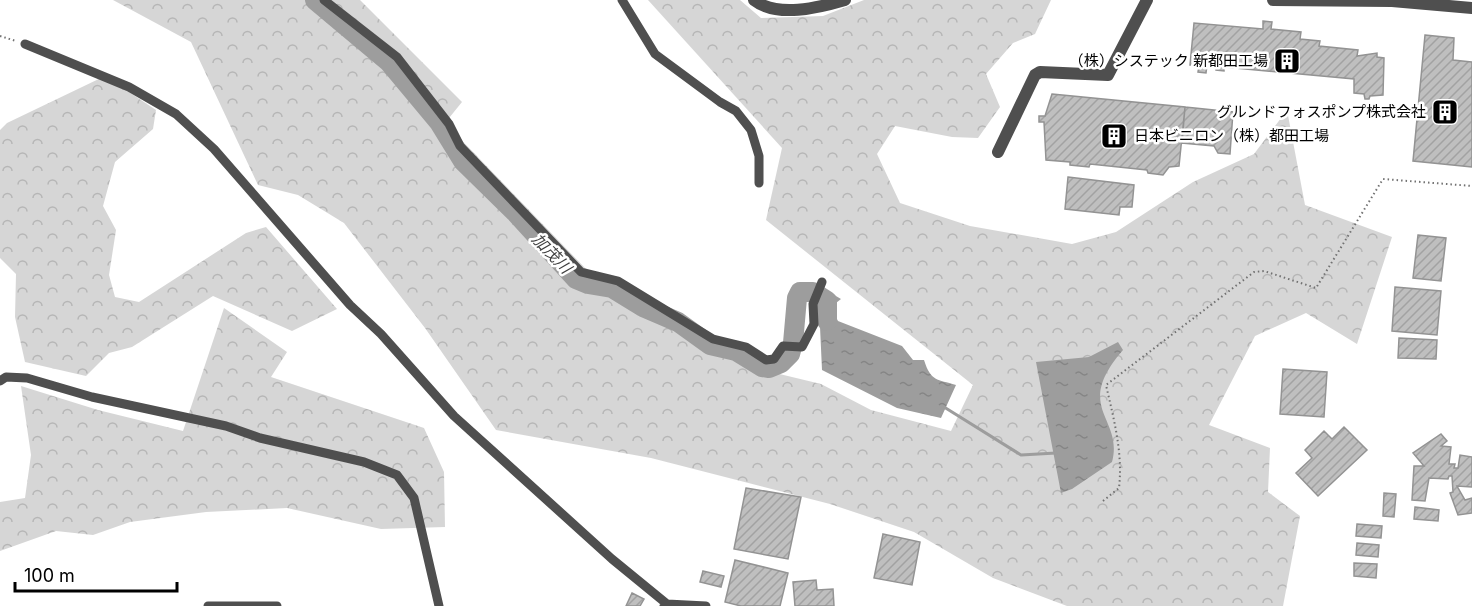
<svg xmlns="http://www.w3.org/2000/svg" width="1472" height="606" font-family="Inter,'Noto Sans JP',sans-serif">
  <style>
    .forest { fill: url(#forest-crowns) }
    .water { fill: url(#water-ripples) }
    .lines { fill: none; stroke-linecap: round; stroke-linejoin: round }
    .stream { stroke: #9d9d9d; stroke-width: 3 }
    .river { stroke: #9d9d9d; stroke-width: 20 }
    .building { fill: url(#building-hatch); stroke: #939393; stroke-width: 1.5 }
    .path { stroke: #717171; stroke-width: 2; stroke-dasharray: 1.5 3; stroke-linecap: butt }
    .minor { stroke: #4f4f4f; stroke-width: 9 }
    .tertiary { stroke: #4f4f4f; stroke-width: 12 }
    .labels { text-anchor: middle; stroke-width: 5; stroke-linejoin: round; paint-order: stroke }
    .poi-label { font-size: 15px; fill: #000; stroke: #fff; text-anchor: end }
    .water-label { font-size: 16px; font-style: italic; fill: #3e3e3e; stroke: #fff }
  </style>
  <defs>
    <pattern id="forest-crowns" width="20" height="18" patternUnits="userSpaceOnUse" patternTransform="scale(1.5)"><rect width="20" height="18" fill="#d6d6d6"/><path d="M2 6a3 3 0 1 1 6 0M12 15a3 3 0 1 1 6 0" fill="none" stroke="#b6b6b6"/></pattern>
    <pattern id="water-ripples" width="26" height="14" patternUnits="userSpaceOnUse" patternTransform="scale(1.5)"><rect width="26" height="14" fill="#9d9d9d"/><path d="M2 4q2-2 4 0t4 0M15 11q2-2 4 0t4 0" fill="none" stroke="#858585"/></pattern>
    <pattern id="building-hatch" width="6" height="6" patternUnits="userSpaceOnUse" patternTransform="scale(1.5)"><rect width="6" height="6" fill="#bfbfbf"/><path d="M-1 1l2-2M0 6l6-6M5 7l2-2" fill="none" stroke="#a2a2a2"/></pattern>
  </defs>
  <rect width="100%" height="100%" fill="#fff"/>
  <path class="forest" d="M 113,0 L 360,0 L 462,102 L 445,123 L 585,268 L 714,346 L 763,370 L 821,384 L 871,410 L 951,431 L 973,385 L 766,220 L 782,148 L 648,0 L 740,0 L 761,18 L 823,16 L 864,0 L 1051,0 L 1035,34 L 1013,43 L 986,74 L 1000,107 L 978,138 L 952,137 L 895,126 L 877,154 L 900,203 L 970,226 L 1072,244 L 1116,232 L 1193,182 L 1254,154 L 1287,110 L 1305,205 L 1392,237 L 1357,344 L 1306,313 L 1255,336 L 1209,425 L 1270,448 L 1268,492 L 1300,516 L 1283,606 L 1067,606 L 993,578 L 914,532 L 830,504 L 651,458 L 496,430 L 425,328 L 344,223 L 298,195 L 258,185 L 191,42 Z
    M 105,76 L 156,110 L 153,129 L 115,162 L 103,206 L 116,230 L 109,275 L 115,297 L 139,302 L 246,233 L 266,227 L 337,309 L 292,331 L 213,296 L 132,347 L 109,353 L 86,376 L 25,362 L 15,317 L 16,274 L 0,258 L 0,130 L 7,123 Z
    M 224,308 L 287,352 L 271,377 L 424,428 L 444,472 L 445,527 L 381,529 L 287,508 L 206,512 L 130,522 L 93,535 L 56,531 L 0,551 L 0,502 L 25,498 L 31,455 L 21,386 L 98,410 L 183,431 Z"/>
  <path class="water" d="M 824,289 L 841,299 L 831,307 L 838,321 L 902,346 L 913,360 L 924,360 C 931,382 937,379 956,385 L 941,418 L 897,408 L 822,370 L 819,305 Z
    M 1118,342 L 1123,350 C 1072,409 1124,417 1112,462 L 1072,489 L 1061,493 L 1036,362 L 1089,357 Z"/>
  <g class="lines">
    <path class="stream" d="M 944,407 L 1021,455 L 1056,453"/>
    <path class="river" d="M 315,0 L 389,62 L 439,122 L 463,161 L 515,212 L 576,279 L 588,284 L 612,288 L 643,307 L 678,322 L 710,345 L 736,351 L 762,367 L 769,368 L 781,363 L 790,354 L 793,343 L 797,298 L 800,292 L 813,292 L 827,301 L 827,321"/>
  </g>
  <path class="building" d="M 1263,21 L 1272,22 L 1271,29 L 1301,32 L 1300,39 L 1320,41 L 1319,46 L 1358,50 L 1357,56 L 1377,53 L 1377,57 L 1384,58 L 1383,95 L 1370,96 L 1369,99 L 1365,99 L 1364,94 L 1354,93 L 1354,79 L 1224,67 L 1224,71 L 1216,70 L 1216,66 L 1207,65 L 1206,73 L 1198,72 L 1199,65 L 1190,65 L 1194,23 L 1263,29 Z
    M 1425,35 L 1454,38 L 1453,60 L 1472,62 L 1472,167 L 1413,161 Z
    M 1052,94 L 1185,107 L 1179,166 L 1169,167 L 1163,175 L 1148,173 L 1147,170 L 1090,164 L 1089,167 L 1070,165 L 1070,162 L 1046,160 L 1044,122 L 1039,122 L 1039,116 L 1045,116 Z
    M 1185,107 L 1233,112 L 1230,154 L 1218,153 L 1214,146 L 1182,143 Z
    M 1068,177 L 1134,185 L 1132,207 L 1120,207 L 1119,215 L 1065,209 Z
    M 1418,235 L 1446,238 L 1441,281 L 1413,278 Z
    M 1395,287 L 1441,291 L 1437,335 L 1392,331 Z
    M 1399,338 L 1437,340 L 1436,359 L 1398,358 Z
    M 1283,369 L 1327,372 L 1324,417 L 1280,414 Z
    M 1344,427 L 1367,450 L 1318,496 L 1296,473 L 1312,458 L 1305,450 L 1324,431 L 1332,439 Z
    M 1441,434 L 1447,441 L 1441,446 L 1451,447 L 1449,464 L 1455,464 L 1454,468 L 1458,468 L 1460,455 L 1472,457 L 1472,487 L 1457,486 L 1465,500 L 1472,498 L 1472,513 L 1458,515 L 1450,493 L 1453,492 L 1452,476 L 1449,476 L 1448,479 L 1429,478 L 1425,501 L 1412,500 L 1414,466 L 1424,466 L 1413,453 Z
    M 746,488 L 801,497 L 788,559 L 734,549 Z
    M 1384,493 L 1396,494 L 1394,517 L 1383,516 Z
    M 1415,507 L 1439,510 L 1438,521 L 1414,519 Z
    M 1357,524 L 1382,526 L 1381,538 L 1356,536 Z
    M 883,534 L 920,542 L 912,585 L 874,578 Z
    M 1357,543 L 1379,545 L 1378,557 L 1356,555 Z
    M 735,560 L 788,573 L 780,606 L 741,606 L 725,602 Z
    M 1354,563 L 1377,564 L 1376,578 L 1354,576 Z
    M 703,571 L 724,576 L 721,587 L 700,582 Z
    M 816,580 L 817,590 L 833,589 L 834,606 L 795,606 L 793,582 Z
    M 632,593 L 644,599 L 640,606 L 626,606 Z"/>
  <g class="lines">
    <path class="path" d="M 0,36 L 16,41
      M 1103,501 L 1119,488 C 1123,453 1114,420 1106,385 L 1254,272 L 1264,271 L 1316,288 L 1383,179 L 1472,186"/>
    <path class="minor" d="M 324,0 L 397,57 L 449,124 L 460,146 L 581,272 L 618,281 L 713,339 L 746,347 L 766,360 L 774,359 L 783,346 L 802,347 L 814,324 L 813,304 L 822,282
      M 622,0 L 655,54 L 720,102 L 736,111 L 751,130 L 759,156 L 759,183
      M 25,44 L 129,87 L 176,114 L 214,149 L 350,305 L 381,334 L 454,416 L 612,559 L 667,604
      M 0,381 L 6,377 L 27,378 L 92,397 L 226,426 L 260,438 L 364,462 L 397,475 L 414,498 L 439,606
      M 208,606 L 277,606
      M 664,606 L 667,604 L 706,606"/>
    <path class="tertiary" d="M 754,0 C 777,18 818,8 845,0
      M 1273,0 L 1392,1 L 1472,8
      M 998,152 L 1035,75 L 1040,72 L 1108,75 L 1147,0"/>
  </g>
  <defs>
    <symbol id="building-square" viewBox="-11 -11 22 22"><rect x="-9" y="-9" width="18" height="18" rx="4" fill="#000" stroke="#fff"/><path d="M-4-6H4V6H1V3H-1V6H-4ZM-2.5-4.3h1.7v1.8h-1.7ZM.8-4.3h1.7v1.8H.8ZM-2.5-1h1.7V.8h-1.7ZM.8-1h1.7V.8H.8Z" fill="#fff"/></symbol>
  </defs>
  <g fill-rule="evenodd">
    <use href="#building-square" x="1272" y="46" width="30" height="30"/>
    <use href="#building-square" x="1430" y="97" width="30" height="30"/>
    <use href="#building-square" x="1099" y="121" width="30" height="30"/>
  </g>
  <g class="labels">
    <g class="poi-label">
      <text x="1268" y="66">（株）システック 新都田工場</text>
      <text x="1426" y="117">グルンドフォスポンプ株式会社</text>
      <text x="1134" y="141" text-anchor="start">日本ビニロン（株）都田工場</text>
    </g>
    <g class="water-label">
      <text transform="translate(552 253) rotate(46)" y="6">加茂川</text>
    </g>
  </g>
  <path d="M15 582v9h162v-9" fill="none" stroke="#000000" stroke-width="3"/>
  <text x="24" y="582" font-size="18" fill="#000000" stroke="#ffffff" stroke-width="4.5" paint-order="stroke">100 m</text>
</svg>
